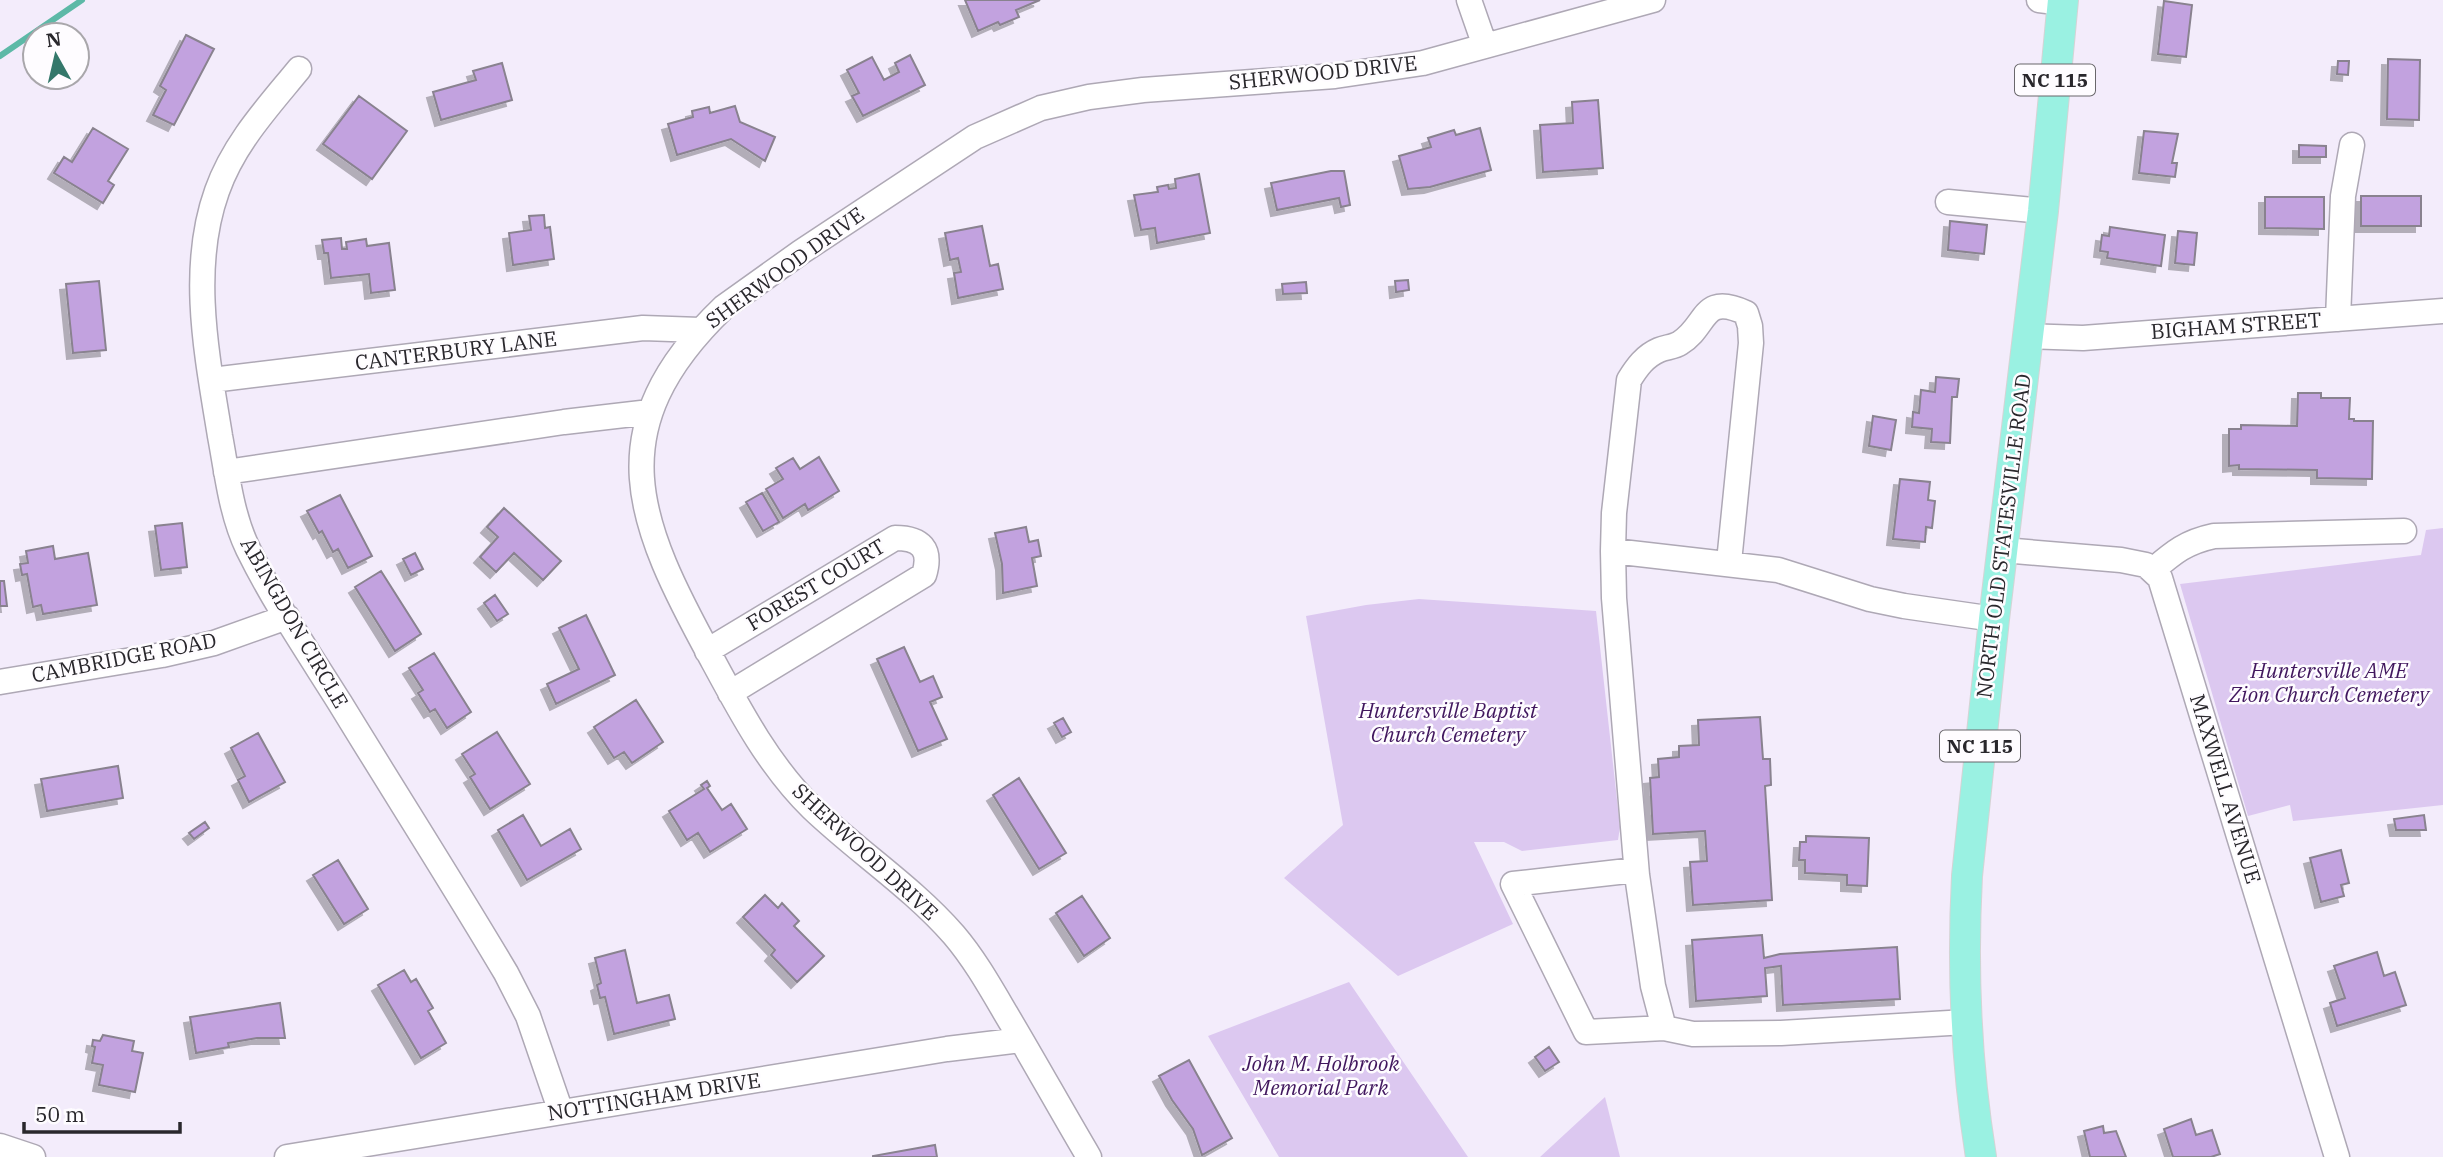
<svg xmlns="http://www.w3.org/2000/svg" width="2443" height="1157" font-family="'IBM Plex Serif',serif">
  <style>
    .green { fill: #dcc8f0 }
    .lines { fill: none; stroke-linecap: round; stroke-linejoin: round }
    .stream { stroke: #5db9a7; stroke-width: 6 }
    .building { fill: #c2a2df; stroke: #89828f; stroke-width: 2; filter: url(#shadow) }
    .minor-casing { stroke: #aea8b5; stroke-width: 27 }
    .major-casing { stroke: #d4d4d5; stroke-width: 32 }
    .minor { stroke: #fff; stroke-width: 24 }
    .major { stroke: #9af1e2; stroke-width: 30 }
    .labels { text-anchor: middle; stroke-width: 5; stroke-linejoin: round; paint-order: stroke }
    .shield { fill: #fefcff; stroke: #69676b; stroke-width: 2 }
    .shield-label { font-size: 19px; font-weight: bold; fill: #29272c }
    .street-label { font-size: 21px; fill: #29272c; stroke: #fefcff }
    .park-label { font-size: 21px; font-style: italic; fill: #41175e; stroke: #fefcff }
  </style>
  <defs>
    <filter id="shadow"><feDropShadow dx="-6" dy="6" stdDeviation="0" flood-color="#0004"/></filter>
  </defs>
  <rect width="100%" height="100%" fill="#f3ecfb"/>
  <path class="green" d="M 2443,528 L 2443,805 L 2293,821 L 2290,805 L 2248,816 L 2180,584 L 2421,555 L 2426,530 Z
    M 1419,599 L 1596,611 L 1620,827 L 1618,840 L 1522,851 L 1504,842 L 1474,842 L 1513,924 L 1398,976 L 1284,878 L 1343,825 L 1306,616 L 1366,605 Z
    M 1349,982 L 1468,1157 L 1279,1157 L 1208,1036 Z
    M 1605,1097 L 1620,1157 L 1540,1157 Z"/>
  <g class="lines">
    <path class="stream" d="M 0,56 L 82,0"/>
  </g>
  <path class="building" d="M 965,0 L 1040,0 L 1016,10 L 1019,17 L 1000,25 L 998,22 L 978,31 Z
    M 2164,1 L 2192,5 L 2186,57 L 2158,54 Z
    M 186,35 L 214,49 L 174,125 L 153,115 L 166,90 L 160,86 Z
    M 910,55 L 925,85 L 863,116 L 852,96 L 859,93 L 847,70 L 872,57 L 884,80 L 899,72 L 895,63 Z
    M 2388,59 L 2420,60 L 2419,120 L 2387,119 Z
    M 2338,61 L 2349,61 L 2348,75 L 2337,74 Z
    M 502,63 L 512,100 L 441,120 L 433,92 L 476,80 L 473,71 Z
    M 359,96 L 407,131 L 372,179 L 323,144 Z
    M 1598,100 L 1603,168 L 1543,172 L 1540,125 L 1573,123 L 1572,102 Z
    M 735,106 L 740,122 L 775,137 L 765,161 L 731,139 L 677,155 L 668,124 L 693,117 L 692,111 L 709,107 L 710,113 Z
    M 93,128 L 128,149 L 108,181 L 114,185 L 103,203 L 54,173 L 64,157 L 72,162 Z
    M 1480,128 L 1491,170 L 1430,187 L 1408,189 L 1399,156 L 1431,147 L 1428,138 L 1454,130 L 1456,135 Z
    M 2144,131 L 2178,134 L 2172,163 L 2177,163 L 2175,177 L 2139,173 Z
    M 2299,145 L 2326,146 L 2326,157 L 2299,157 Z
    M 1331,171 L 1344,171 L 1350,205 L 1341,207 L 1339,198 L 1277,210 L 1271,183 Z
    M 1199,174 L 1210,233 L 1157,243 L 1155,228 L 1141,230 L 1134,195 L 1158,192 L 1157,187 L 1168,185 L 1169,189 L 1176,188 L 1175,179 Z
    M 2361,196 L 2421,196 L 2421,226 L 2361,226 Z
    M 2265,197 L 2324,197 L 2324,229 L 2265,228 Z
    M 544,215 L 545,228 L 550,227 L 554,259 L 513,265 L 509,233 L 531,230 L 529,216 Z
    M 1950,221 L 1987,225 L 1984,254 L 1948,250 Z
    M 982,226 L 990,266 L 998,264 L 1003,289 L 958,298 L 954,273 L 961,272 L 958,258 L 950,260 L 945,233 Z
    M 2110,227 L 2165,235 L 2161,266 L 2107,258 L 2108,252 L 2100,251 L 2102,235 L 2109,236 Z
    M 2178,231 L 2197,233 L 2194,265 L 2175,263 Z
    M 341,238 L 342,249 L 347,249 L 346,242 L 366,239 L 367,246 L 389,243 L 395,290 L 371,293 L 369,274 L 331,278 L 328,253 L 324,253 L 322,240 Z
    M 1408,280 L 1409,290 L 1396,292 L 1395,281 Z
    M 99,281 L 106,350 L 73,353 L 66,284 Z
    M 1306,282 L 1307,293 L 1283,294 L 1282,284 Z
    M 1936,377 L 1959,379 L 1957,397 L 1952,397 L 1950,443 L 1931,442 L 1932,429 L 1912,427 L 1913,412 L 1919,413 L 1921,390 L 1935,392 Z
    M 2298,393 L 2321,393 L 2321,398 L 2350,398 L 2349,419 L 2354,419 L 2354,421 L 2373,421 L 2372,479 L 2317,478 L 2317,470 L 2239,469 L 2239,465 L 2229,466 L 2229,429 L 2241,429 L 2241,425 L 2297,426 Z
    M 1873,416 L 1896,420 L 1891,450 L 1869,446 Z
    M 819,457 L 839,491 L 808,510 L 805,504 L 783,518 L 766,489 L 783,479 L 776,468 L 793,458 L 800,469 Z
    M 1900,479 L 1930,482 L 1928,500 L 1935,501 L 1932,528 L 1926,527 L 1925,542 L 1893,539 Z
    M 762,493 L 779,522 L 763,531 L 746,502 Z
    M 340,495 L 372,556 L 348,568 L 338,549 L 333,552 L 322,531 L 319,533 L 307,511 Z
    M 504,508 L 561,561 L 543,580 L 514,553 L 496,572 L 480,557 L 498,537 L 487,527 Z
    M 182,523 L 187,567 L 161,570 L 155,526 Z
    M 1026,527 L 1029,542 L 1038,540 L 1041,556 L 1032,558 L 1037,586 L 1003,593 L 1002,564 L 995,533 Z
    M 53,546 L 55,559 L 88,553 L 97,605 L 43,614 L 41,605 L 33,607 L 27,574 L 22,575 L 20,564 L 28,563 L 26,551 Z
    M 415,553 L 423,569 L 411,575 L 403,559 Z
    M 381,571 L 421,634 L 395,651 L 355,587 Z
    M 0,581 L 4,581 L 7,606 L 0,606 Z
    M 495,595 L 508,614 L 497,621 L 484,603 Z
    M 586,615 L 615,675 L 556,704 L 547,684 L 579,669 L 559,628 Z
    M 904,647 L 920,682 L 933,676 L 942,697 L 930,702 L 947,739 L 918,751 L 877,659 Z
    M 434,653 L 471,712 L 447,728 L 435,709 L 430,712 L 418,693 L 423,690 L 409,668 Z
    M 636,700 L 663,742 L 632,763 L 624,752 L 614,758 L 594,727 Z
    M 1760,717 L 1763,759 L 1770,759 L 1771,785 L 1765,786 L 1772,900 L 1693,905 L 1690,862 L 1707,861 L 1705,831 L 1653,834 L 1650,778 L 1659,777 L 1658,759 L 1679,757 L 1679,746 L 1699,745 L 1698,720 Z
    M 1063,718 L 1071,732 L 1062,737 L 1054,723 Z
    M 497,732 L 530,784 L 490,809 L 470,777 L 475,774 L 462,754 Z
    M 258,733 L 285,782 L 249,802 L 238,780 L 245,776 L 231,748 Z
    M 118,766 L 123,798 L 47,811 L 41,779 Z
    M 1019,778 L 1066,853 L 1039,869 L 993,795 Z
    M 707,781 L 710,786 L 707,788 L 722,810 L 731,804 L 747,829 L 710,852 L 698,833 L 687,840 L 669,811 L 704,789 L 701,785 Z
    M 523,815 L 541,846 L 570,829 L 581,849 L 527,880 L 498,830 Z
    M 2424,815 L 2426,830 L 2396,830 L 2394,819 Z
    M 205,822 L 209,828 L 194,839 L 189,833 Z
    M 1806,836 L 1869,838 L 1867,886 L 1847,885 L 1847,875 L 1805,873 L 1805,860 L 1799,860 L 1800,842 L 1806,842 Z
    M 2341,850 L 2349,883 L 2341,885 L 2344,896 L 2321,902 L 2310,858 Z
    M 338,860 L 368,909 L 344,924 L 313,875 Z
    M 765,895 L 778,908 L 782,903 L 799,921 L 794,926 L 824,956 L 797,982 L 771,955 L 775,950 L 743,917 Z
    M 1082,896 L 1110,938 L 1084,956 L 1056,913 Z
    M 1762,935 L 1764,958 L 1780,954 L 1897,947 L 1900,999 L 1783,1005 L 1781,966 L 1765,968 L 1767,996 L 1696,1001 L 1692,940 Z
    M 625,950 L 637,1003 L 669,995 L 675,1019 L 614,1034 L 605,997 L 600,998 L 597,985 L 601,983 L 595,958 Z
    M 2377,952 L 2384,976 L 2395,972 L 2406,1005 L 2337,1026 L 2330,1003 L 2345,998 L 2334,966 Z
    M 404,970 L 411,982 L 416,979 L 433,1008 L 428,1011 L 446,1043 L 421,1058 L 378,985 Z
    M 280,1003 L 285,1038 L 257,1038 L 228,1043 L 229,1047 L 196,1053 L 190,1017 Z
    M 103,1035 L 134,1041 L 132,1051 L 143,1053 L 135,1092 L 99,1085 L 103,1065 L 92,1063 L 95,1047 L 92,1046 L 93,1040 L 100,1041 Z
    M 1549,1047 L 1559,1062 L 1545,1071 L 1535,1057 Z
    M 1189,1060 L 1232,1138 L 1202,1155 L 1193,1129 L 1172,1100 L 1159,1076 Z
    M 2191,1119 L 2196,1135 L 2212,1130 L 2220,1154 L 2211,1157 L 2173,1157 L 2164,1129 Z
    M 2103,1126 L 2104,1133 L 2116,1131 L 2126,1157 L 2090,1157 L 2084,1131 Z
    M 935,1145 L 937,1157 L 873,1157 L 873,1156 Z"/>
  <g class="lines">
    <defs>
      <path id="minor" d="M 1469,0 L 1485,46
        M 2039,0 L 2063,3
        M 299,69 C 268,107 234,143 217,191 C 189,269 207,356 220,436 C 227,473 231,514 248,549 C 274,602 308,652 340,703 C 395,793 452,882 506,973 L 528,1016 L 561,1112
        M 1948,202 L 2043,211
        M 2338,319 L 2343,196 L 2352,145
        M 2028,336 L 2083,338 L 2443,311
        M 212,380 L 643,328 L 700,330
        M 226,472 L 564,422 L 650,412
        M 2003,550 L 2121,560 L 2146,565 L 2160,578 L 2337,1157
        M 1613,551 L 1614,513 L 1629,380 C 1637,367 1645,356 1659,350 C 1666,347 1674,347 1680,343 C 1708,326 1701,292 1746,313 L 1750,326 L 1751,343 L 1729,562
        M 2153,570 C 2174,552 2186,542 2214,536 L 2404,531
        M 707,651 L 895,538 C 921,538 932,549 924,575 L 730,693
        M 0,682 L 162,655 L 214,643 L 287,617
        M 1636,870 L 1513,884 L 1586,1032 L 1664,1028
        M 1966,1022 L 1781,1033 L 1693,1034 L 1664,1028 L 1653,986 L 1637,875 L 1614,598 L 1613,551 L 1778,570 L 1870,599 L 1904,606 L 1994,619
        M 0,1146 L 33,1157
        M 287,1157 L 947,1049 L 1021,1040
        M 1089,1157 C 1063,1113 1038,1068 1012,1024 C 994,994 977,962 954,935 C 912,887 858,852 812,808 C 769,766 740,711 712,659 C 637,522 596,430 724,307 L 801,252 L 975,137 L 1041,108 L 1089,97 L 1143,90 L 1335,76 L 1423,63 L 1653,0"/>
      <path id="major" d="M 1981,1157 C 1966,1064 1962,970 1967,876 L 1994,619 L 2043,211 L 2063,0"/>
    </defs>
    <use href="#minor" class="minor-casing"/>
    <use href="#major" class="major-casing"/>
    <use href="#minor" class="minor"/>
    <use href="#major" class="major"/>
  </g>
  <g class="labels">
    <g class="shield">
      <rect x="2015" y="64.5" width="80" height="31" rx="5"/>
      <rect x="1940" y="730.5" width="80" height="31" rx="5"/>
    </g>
    <g class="shield-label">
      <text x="2055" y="87">NC 115</text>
      <text x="1980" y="753">NC 115</text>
    </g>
    <g class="street-label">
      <text transform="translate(1323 73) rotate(-6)" y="7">SHERWOOD DRIVE</text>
      <text transform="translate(785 268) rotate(-36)" y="7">SHERWOOD DRIVE</text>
      <text transform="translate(2236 326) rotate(-4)" y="7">BIGHAM STREET</text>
      <text transform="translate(456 351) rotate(-7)" y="7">CANTERBURY LANE</text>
      <text transform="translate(2004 536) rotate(-83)" y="7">NORTH OLD STATESVILLE ROAD</text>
      <text transform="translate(816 585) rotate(-31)" y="7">FOREST COURT</text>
      <text transform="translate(294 623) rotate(60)" y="7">ABINGDON CIRCLE</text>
      <text transform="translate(124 658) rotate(-11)" y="7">CAMBRIDGE ROAD</text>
      <text transform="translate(2225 789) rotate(73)" y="7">MAXWELL AVENUE</text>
      <text transform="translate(865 852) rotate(43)" y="7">SHERWOOD DRIVE</text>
      <text transform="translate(654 1097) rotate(-9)" y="7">NOTTINGHAM DRIVE</text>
    </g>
    <g class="park-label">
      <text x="2329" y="678">Huntersville AME<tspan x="2329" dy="24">Zion Church Cemetery</tspan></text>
      <text x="1448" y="718">Huntersville Baptist<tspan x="1448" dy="24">Church Cemetery</tspan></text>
      <text x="1321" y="1071">John M. Holbrook<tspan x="1321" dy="24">Memorial Park</tspan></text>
    </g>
  </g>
  <g transform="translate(56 56) rotate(352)"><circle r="33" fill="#fefcff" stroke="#a9a7ab" stroke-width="2"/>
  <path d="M0-5L12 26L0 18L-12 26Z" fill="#34786b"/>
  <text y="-10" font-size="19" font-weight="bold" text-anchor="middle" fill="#29272c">N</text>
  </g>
  <path d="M24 1122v10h156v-10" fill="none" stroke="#29272c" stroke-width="3.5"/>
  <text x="35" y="1122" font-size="21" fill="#29272c" stroke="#fefcff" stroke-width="5" paint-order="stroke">50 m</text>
</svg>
